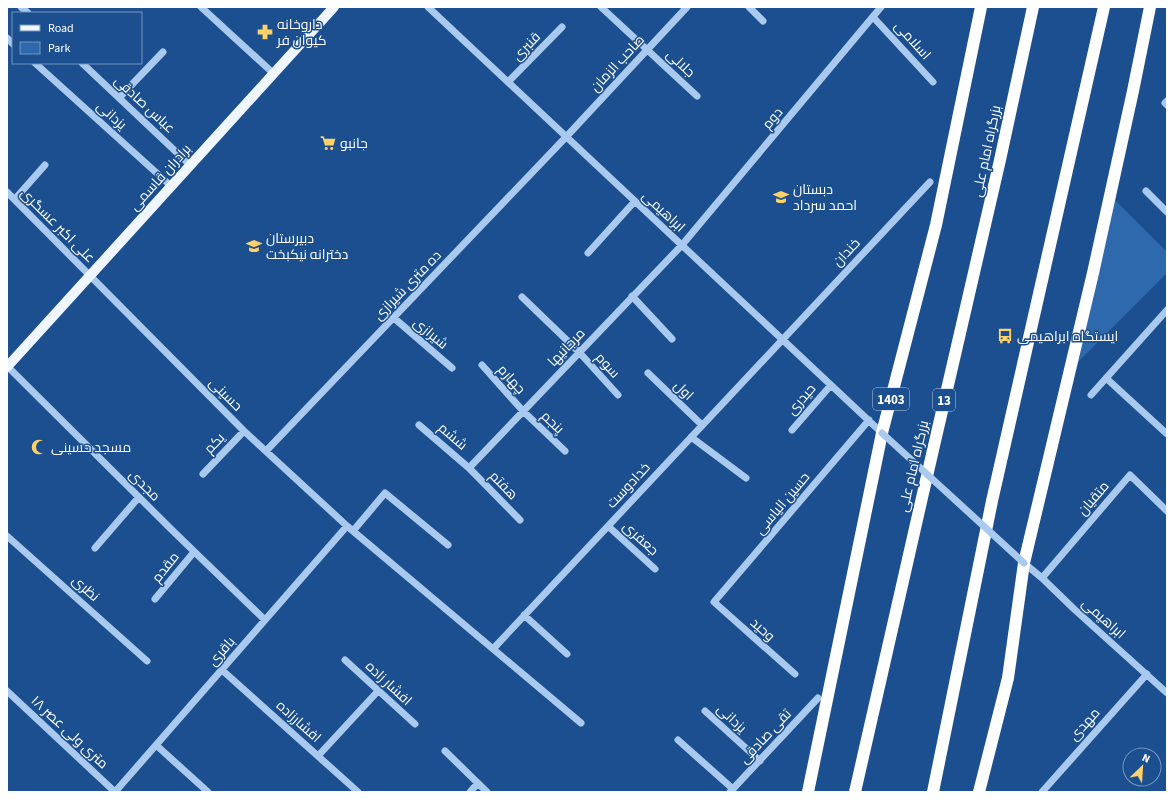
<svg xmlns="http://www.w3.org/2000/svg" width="1174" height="799" font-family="'Source Sans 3',Cairo,sans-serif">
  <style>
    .green { fill: #2e69ad }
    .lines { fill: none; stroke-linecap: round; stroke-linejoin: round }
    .minor { stroke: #a9c9ee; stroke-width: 7 }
    .major { stroke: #f0f6ff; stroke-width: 10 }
    .highway { stroke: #fff; stroke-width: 12 }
    .minor-bridge { stroke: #a9c9ee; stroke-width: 7 }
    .labels { text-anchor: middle; stroke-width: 3; stroke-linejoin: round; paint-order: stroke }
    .shield { fill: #1b4f8f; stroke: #bbcadd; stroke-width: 1 }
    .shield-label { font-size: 13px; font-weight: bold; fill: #fff }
    .poi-label { font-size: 14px; fill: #fff; stroke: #1b4f8f; text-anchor: start }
    .street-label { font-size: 14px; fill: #fff; stroke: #1b4f8f }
  </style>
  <rect width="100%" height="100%" fill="#1b4f8f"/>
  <path class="green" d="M 1112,197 L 1167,252 L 1167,273 L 1073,367 Z"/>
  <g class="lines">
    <path class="minor" d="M 21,7 L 28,13
      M 201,7 L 273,73
      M 428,7 L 882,433
      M 601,7 L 697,96
      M 749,7 L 763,21
      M 873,17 L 933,82
      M 7,38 L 13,44
      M 35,63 L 171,186
      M 82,63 L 190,165
      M 508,82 L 562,27
      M 119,98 L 163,52
      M 1167,101 L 1165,103 L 1167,105
      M 1146,191 L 1167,212
      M 7,192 L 244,431 L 347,526 L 581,723
      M 15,199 L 45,165
      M 588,253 L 635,201
      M 632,296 L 672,339
      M 522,297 L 579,352 L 618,395
      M 394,318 L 452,368
      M 482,365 L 523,411 L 565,451
      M 7,366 L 174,532 L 265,620
      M 648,373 L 702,425
      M 1106,378 L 1167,434
      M 1091,395 L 1167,310
      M 419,425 L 469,468 L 520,520
      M 792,430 L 831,385
      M 691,437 L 746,478
      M 266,451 L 566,137 L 687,7
      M 469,468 L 682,245 L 881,7
      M 203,474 L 244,431
      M 608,526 L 655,569
      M 353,531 L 385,493 L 448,545
      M 7,536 L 147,661
      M 95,548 L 139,497
      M 1024,563 L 1042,578 L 1074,609 L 1167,693
      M 1042,578 L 1130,475 L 1167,511
      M 155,599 L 194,552
      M 524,615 L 567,654
      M 493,649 L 930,182
      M 345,660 L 415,724
      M 222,670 L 358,792
      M 795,674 L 714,602 L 869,420
      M 7,691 L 115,792 L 347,526
      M 705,711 L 760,761
      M 678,740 L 733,789
      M 156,745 L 208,792
      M 445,751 L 487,792
      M 318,756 L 378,691
      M 470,792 L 478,783
      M 730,792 L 818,698
      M 1042,792 L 1147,674"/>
    <path class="major" d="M 7,367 L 334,7"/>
    <path class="highway" d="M 808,792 L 882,433 L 936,225 L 981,7
      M 855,792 L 921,502 L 1000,160 L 1033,7
      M 933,792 L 992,501 L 1104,7
      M 979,792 L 1008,678 L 1024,563 L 1093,273 L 1133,91 L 1150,7"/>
    <path class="minor-bridge" d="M 882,433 L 1024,563"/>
  </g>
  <defs>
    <symbol id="pharmacy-bare" viewBox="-9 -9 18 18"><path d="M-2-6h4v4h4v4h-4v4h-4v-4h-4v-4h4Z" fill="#ffd166" stroke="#1b4f8f" stroke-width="2.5" paint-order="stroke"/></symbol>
    <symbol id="supermarket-bare" viewBox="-9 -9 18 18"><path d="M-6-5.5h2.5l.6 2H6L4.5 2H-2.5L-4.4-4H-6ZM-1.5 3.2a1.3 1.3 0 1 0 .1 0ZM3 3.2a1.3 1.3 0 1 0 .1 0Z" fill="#ffd166" stroke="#1b4f8f" stroke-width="2.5" paint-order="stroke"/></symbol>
    <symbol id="school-bare" viewBox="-9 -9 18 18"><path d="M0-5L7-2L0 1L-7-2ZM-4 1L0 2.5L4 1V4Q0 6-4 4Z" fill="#ffd166" stroke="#1b4f8f" stroke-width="2.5" paint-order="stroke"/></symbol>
    <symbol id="bus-bare" viewBox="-9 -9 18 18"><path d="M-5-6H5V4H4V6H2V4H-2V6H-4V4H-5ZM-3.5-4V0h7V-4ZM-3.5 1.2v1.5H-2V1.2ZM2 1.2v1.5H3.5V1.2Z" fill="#ffd166" stroke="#1b4f8f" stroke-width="2.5" paint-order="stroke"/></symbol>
    <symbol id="mosque-bare" viewBox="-9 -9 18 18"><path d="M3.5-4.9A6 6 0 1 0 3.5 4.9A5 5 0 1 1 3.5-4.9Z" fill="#ffd166" stroke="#1b4f8f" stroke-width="2.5" paint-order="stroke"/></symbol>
  </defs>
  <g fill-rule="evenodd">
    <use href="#pharmacy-bare" x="254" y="21" width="22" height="22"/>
    <use href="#supermarket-bare" x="317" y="132" width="22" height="22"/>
    <use href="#school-bare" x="770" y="186" width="22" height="22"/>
    <use href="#school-bare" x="243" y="235" width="22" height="22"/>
    <use href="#bus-bare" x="994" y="325" width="22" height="22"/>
    <use href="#mosque-bare" x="28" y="436" width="22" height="22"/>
  </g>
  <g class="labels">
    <g class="shield">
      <rect x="873" y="388" width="36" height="22" rx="3"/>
      <rect x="933" y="389" width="22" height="22" rx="3"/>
    </g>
    <g class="shield-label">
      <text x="891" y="404">1403</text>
      <text x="944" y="405">13</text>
    </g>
    <g class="poi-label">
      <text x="277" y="29">داروخانه<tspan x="277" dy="16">کیوان فر</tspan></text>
      <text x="340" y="148">جانبو</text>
      <text x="793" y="194">دبستان<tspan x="793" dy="16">احمد سرداد</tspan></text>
      <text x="266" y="243">دبیرستان<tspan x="266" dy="16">دخترانه نیکبخت</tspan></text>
      <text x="1017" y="341">ایستگاه ابراهیمی</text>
      <text x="51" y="452">مسجد حسینی</text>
    </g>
    <g class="street-label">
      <text transform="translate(913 40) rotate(48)" y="5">اسلامی</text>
      <text transform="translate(526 46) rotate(-46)" y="5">قنبری</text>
      <text transform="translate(617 63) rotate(-47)" y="5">صاحب الزمان</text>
      <text transform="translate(681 63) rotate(43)" y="5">جلالی</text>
      <text transform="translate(145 104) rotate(43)" y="5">عباس صادقی</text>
      <text transform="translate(112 115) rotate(42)" y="5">یزدانی</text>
      <text transform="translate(772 118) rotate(-50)" y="5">دوم</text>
      <text transform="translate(986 151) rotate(-78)" y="5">بزرگراه امام علی</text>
      <text transform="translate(160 177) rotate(-48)" y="5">برادران قاسمی</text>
      <text transform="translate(664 211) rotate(43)" y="5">ابراهیمی</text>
      <text transform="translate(58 225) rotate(45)" y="5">علی اکبر عسگری</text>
      <text transform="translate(846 252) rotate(-47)" y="5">خندان</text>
      <text transform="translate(407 285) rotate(-46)" y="5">ده متری شیرازی</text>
      <text transform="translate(431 333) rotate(40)" y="5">شیرازی</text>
      <text transform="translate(566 347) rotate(-46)" y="5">مرجانیها</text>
      <text transform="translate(608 365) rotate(48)" y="5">سوم</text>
      <text transform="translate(512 379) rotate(48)" y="5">چهارم</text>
      <text transform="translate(684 390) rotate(44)" y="5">اول</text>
      <text transform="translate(226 394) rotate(45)" y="5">حسینی</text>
      <text transform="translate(801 399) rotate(-49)" y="5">حیدری</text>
      <text transform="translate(553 422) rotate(44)" y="5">پنجم</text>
      <text transform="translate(453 436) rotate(41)" y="5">ششم</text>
      <text transform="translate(214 443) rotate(-47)" y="5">یکم</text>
      <text transform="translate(913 466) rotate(-77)" y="5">بزرگراه امام علی</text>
      <text transform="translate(145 485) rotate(45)" y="5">مجدی</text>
      <text transform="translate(504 485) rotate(46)" y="5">هفتم</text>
      <text transform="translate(628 485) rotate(-47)" y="5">خدادوست</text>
      <text transform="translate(1093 498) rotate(-49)" y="5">متقیان</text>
      <text transform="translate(782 503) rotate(-50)" y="5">حسین الیاسی</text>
      <text transform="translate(641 538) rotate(43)" y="5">جعفری</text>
      <text transform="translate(165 567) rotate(-51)" y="5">مقدم</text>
      <text transform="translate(86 588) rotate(42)" y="5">نظری</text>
      <text transform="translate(1104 618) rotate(42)" y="5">ابراهیمی</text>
      <text transform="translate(763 629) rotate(42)" y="5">وحید</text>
      <text transform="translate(221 651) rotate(-49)" y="5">باقری</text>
      <text transform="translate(389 683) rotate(43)" y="5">افشار زاده</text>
      <text transform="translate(732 718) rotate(43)" y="5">یزدانی</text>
      <text transform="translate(299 721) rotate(42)" y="5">افشارزاده</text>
      <text transform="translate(1084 724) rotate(-48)" y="5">مهدی</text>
      <text transform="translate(70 732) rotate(43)" y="5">۱۸ متری ولی عصر</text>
      <text transform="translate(765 736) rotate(-47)" y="5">تقی صادقی</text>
    </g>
  </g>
  <rect width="1174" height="799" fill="none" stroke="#ffffff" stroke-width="16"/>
  <rect x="12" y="12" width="130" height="52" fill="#1b4f8f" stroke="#7695bc"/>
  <rect x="20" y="25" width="20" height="6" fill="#f0f6ff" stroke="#7695bc"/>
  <text x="48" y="32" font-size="12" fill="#ffffff">Road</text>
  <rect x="20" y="42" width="20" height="12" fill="#2e69ad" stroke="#7695bc"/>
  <text x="48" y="52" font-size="12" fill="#ffffff">Park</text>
  <g transform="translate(1142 767) rotate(25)"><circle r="19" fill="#1b4f8f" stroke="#7695bc"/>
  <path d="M0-3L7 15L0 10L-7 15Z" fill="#ffd166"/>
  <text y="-6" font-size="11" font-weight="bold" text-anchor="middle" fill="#ffffff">N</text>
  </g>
</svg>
